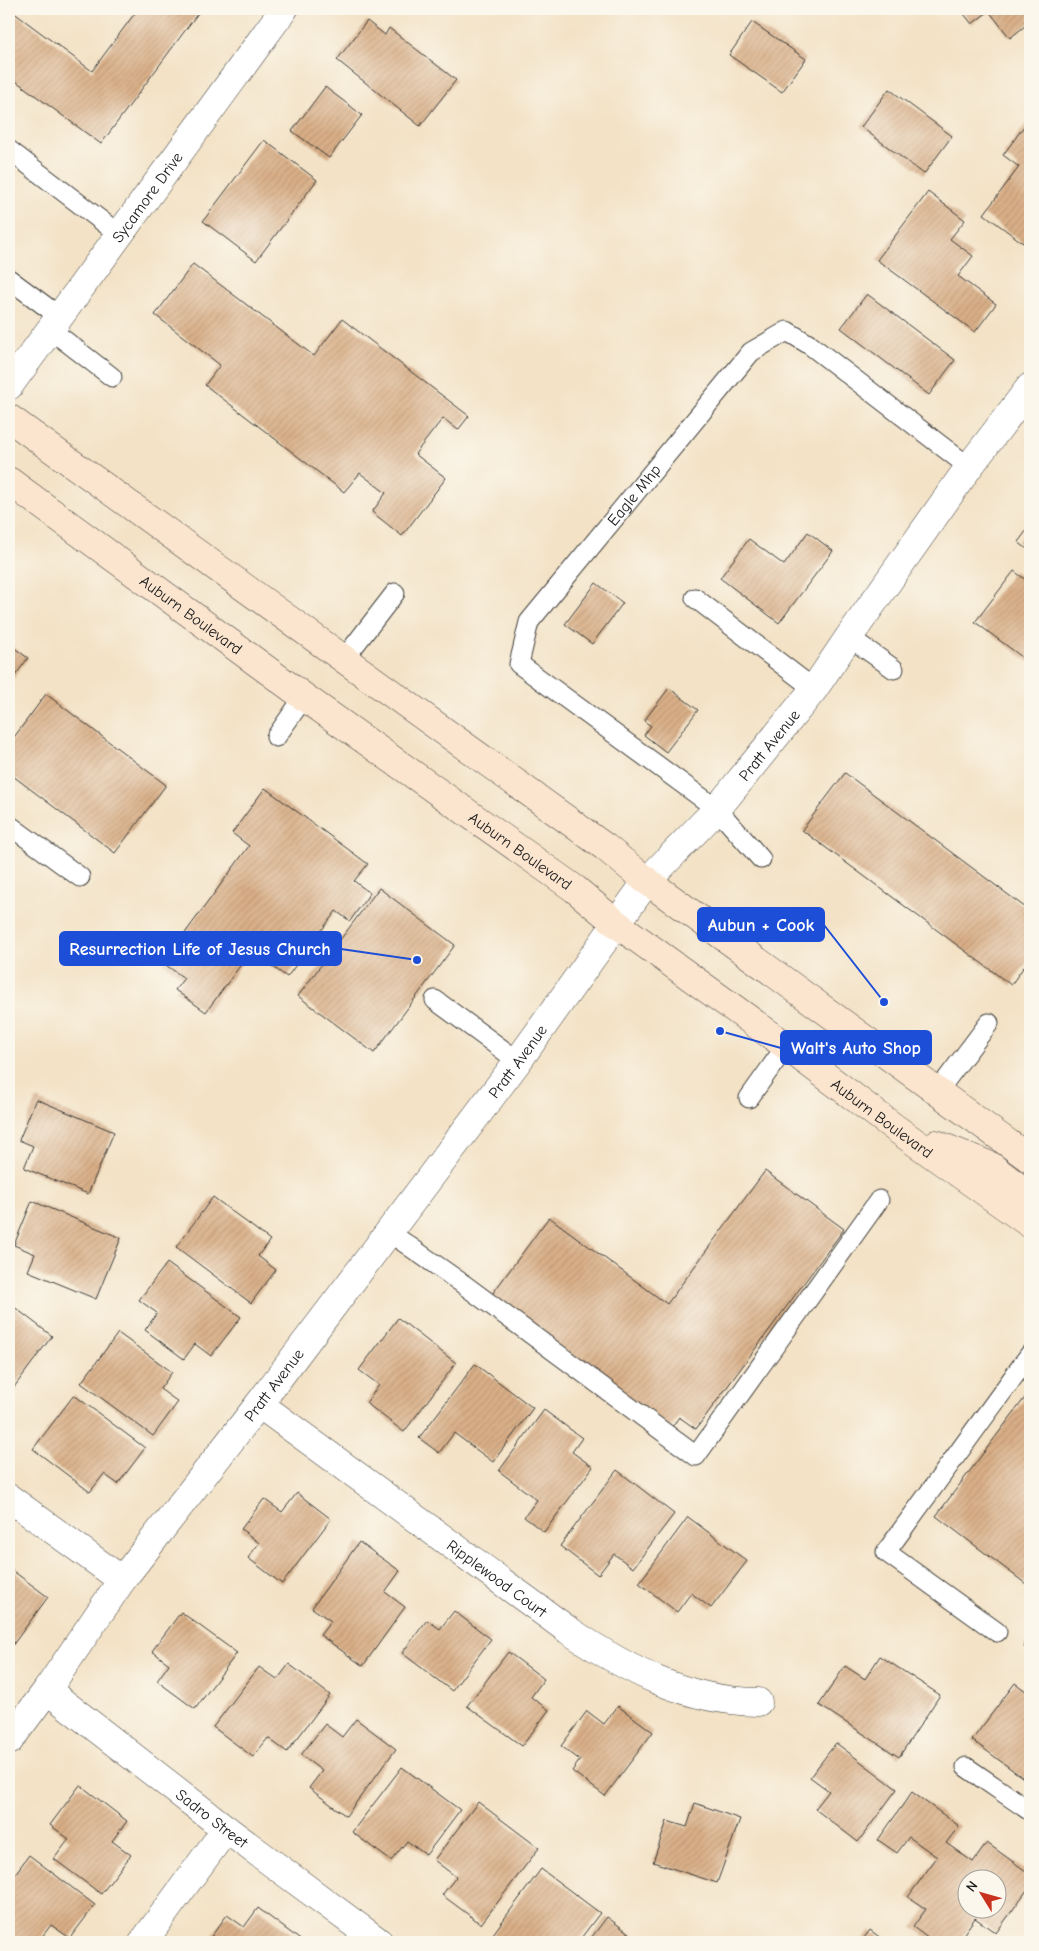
<svg xmlns="http://www.w3.org/2000/svg" width="1039" height="1951" font-family="'Comic Neue',sans-serif">
  <style>
    .building { fill: url(#building-hatch); fill-rule: evenodd }
    .lines { fill: none; stroke-linecap: round; stroke-linejoin: round }
    .service-casing { stroke: #3c3a36; stroke-width: 21 }
    .minor-casing { stroke: #3c3a36; stroke-width: 29 }
    .secondary-casing { stroke: #3c3a36; stroke-width: 29 }
    .service { stroke: #fff; stroke-width: 19 }
    .minor { stroke: #fff; stroke-width: 28 }
    .secondary { stroke: #fbe5cf; stroke-width: 28 }
    .labels { text-anchor: middle; stroke-width: 4.5; stroke-linejoin: round; paint-order: stroke }
    .street-label { font-size: 16px; fill: #1c1c1c; stroke: #fbf7ec }
    .leader { fill: none; stroke: #1d4ed8; stroke-width: 2 }
    .callout-dot { fill: #1d4ed8; stroke: #fbf7ec; stroke-width: 2 }
    .callout { fill: #1d4ed8; stroke: #1d4ed8; stroke-width: 2 }
    .callout-label { font-size: 18px; text-anchor: middle; font-weight: bold; fill: #fff }
  </style>
  <defs>
    <pattern id="building-hatch" width="6" height="6" patternUnits="userSpaceOnUse" patternTransform="scale(1.25)"><rect width="6" height="6" fill="#d9af87"/><path d="M-1 1l2-2M0 6l6-6M5 7l2-2" fill="none" stroke="#ba9674"/></pattern>
  </defs>
  <rect width="100%" height="100%" fill="#fbf7ec"/>
  <filter id="ink" filterUnits="userSpaceOnUse"><feTurbulence type="fractalNoise" baseFrequency=".02" numOctaves="2"/><feDisplacementMap in="SourceGraphic" scale="10" xChannelSelector="R" yChannelSelector="G"/><feConvolveMatrix kernelMatrix="1 2 1 2 8 2 1 2 1" color-interpolation-filters="sRGB"/></filter>
  <filter id="wash" filterUnits="userSpaceOnUse"><feTurbulence type="fractalNoise" baseFrequency=".0096" numOctaves="4" result="noise"/><feDisplacementMap in="SourceGraphic" scale="20" xChannelSelector="R" yChannelSelector="G"/><feGaussianBlur stdDeviation="1.12" result="paint"/><feColorMatrix in="noise" values="0 0 0 0 0 0 0 0 0 0 0 0 0 0 0 0 0 1.4 0 .05"/><feComposite in="paint" operator="in"/></filter>
  <g filter="url(#wash)">
    <rect width="100%" height="100%" fill="#f3e2c6"/>
    <g id="blocks">
      <path class="building" d="M 9,9 L 92,71 L 138,9 L 201,9 L 101,144 L 9,76 Z
        M 960,9 L 1030,9 L 1030,22 L 1010,38 L 989,11 L 972,24 Z
        M 367,21 L 385,35 L 389,28 L 456,80 L 420,126 L 337,60 Z
        M 752,22 L 806,59 L 782,92 L 729,55 Z
        M 325,87 L 362,115 L 329,158 L 292,131 Z
        M 889,89 L 952,136 L 924,174 L 861,127 Z
        M 1030,118 L 1030,233 L 1023,243 L 984,214 L 1019,167 L 1003,155 Z
        M 264,140 L 317,180 L 256,261 L 203,221 Z
        M 928,192 L 965,220 L 950,239 L 973,256 L 958,276 L 996,304 L 975,332 L 877,260 Z
        M 193,264 L 314,356 L 342,319 L 469,416 L 458,430 L 443,418 L 415,454 L 446,478 L 402,536 L 372,512 L 386,493 L 360,473 L 344,492 L 205,385 L 220,365 L 155,315 Z
        M 867,294 L 955,360 L 929,395 L 841,328 Z
        M 1030,526 L 1030,551 L 1018,542 Z
        M 808,532 L 833,551 L 779,623 L 720,578 L 749,539 L 784,565 Z
        M 1014,571 L 1030,583 L 1030,663 L 975,622 Z
        M 596,583 L 623,603 L 592,644 L 565,624 Z
        M 9,644 L 28,658 L 9,684 Z
        M 669,688 L 698,710 L 666,752 L 644,735 L 651,726 L 644,721 Z
        M 46,694 L 166,785 L 115,853 L 9,773 L 9,744 Z
        M 845,773 L 1030,911 L 1030,958 L 1011,985 L 802,830 Z
        M 265,788 L 368,864 L 354,881 L 370,893 L 350,921 L 336,911 L 287,977 L 251,951 L 206,1012 L 175,990 L 184,978 L 163,963 L 249,846 L 232,833 Z
        M 379,888 L 455,945 L 374,1053 L 298,996 Z
        M 36,1099 L 114,1132 L 88,1194 L 24,1168 L 33,1146 L 19,1140 Z
        M 765,1171 L 844,1229 L 696,1429 L 679,1417 L 670,1430 L 490,1297 L 549,1217 L 667,1304 Z
        M 213,1197 L 270,1240 L 258,1256 L 276,1270 L 251,1303 L 176,1247 Z
        M 32,1201 L 121,1238 L 96,1299 L 28,1271 L 35,1254 L 14,1245 Z
        M 167,1263 L 241,1317 L 211,1356 L 195,1344 L 184,1359 L 145,1330 L 157,1313 L 139,1300 Z
        M 9,1303 L 52,1336 L 9,1394 Z
        M 398,1318 L 456,1363 L 404,1432 L 366,1403 L 379,1385 L 359,1370 Z
        M 118,1333 L 172,1372 L 160,1389 L 178,1402 L 153,1436 L 81,1383 Z
        M 475,1364 L 533,1408 L 493,1462 L 454,1433 L 439,1453 L 419,1438 Z
        M 74,1395 L 145,1448 L 118,1484 L 104,1474 L 90,1492 L 33,1449 Z
        M 1027,1395 L 1030,1397 L 1030,1587 L 936,1516 Z
        M 544,1410 L 582,1438 L 572,1452 L 593,1467 L 544,1532 L 524,1517 L 537,1500 L 499,1471 Z
        M 617,1470 L 674,1514 L 633,1568 L 614,1554 L 598,1575 L 560,1546 Z
        M 297,1493 L 331,1519 L 282,1584 L 248,1558 L 259,1543 L 241,1529 L 264,1499 L 282,1512 Z
        M 688,1517 L 747,1561 L 711,1608 L 691,1593 L 677,1612 L 639,1583 Z
        M 359,1542 L 400,1571 L 385,1592 L 405,1607 L 363,1666 L 320,1635 L 331,1621 L 312,1608 Z
        M 9,1568 L 48,1597 L 9,1650 Z
        M 454,1611 L 491,1639 L 452,1691 L 402,1653 L 427,1620 L 440,1629 Z
        M 181,1612 L 237,1653 L 195,1709 L 157,1681 L 169,1664 L 152,1651 Z
        M 1030,1639 L 1030,1652 L 1024,1647 Z
        M 508,1652 L 544,1679 L 531,1697 L 549,1710 L 522,1746 L 467,1706 Z
        M 880,1656 L 940,1695 L 899,1757 L 819,1705 L 845,1666 L 865,1679 Z
        M 289,1664 L 330,1695 L 287,1752 L 268,1738 L 253,1757 L 213,1727 L 259,1667 L 277,1680 Z
        M 1015,1683 L 1030,1694 L 1030,1783 L 972,1740 Z
        M 618,1706 L 653,1732 L 605,1796 L 572,1771 L 580,1760 L 561,1746 L 587,1711 L 604,1724 Z
        M 356,1719 L 396,1749 L 346,1816 L 309,1788 L 322,1771 L 301,1755 L 325,1724 L 342,1737 Z
        M 836,1743 L 897,1789 L 858,1842 L 815,1809 L 829,1791 L 810,1777 Z
        M 402,1767 L 460,1810 L 426,1855 L 407,1841 L 391,1861 L 352,1832 Z
        M 80,1785 L 127,1821 L 112,1841 L 131,1855 L 101,1894 L 54,1859 L 69,1839 L 50,1825 Z
        M 912,1792 L 959,1826 L 946,1843 L 973,1862 L 987,1843 L 1030,1874 L 1030,1886 L 996,1933 L 975,1918 L 958,1942 L 933,1942 L 913,1927 L 926,1909 L 908,1897 L 937,1857 L 909,1837 L 897,1853 L 878,1840 ZM 966,1878 L 996,1878 L 996,1908 L 966,1908 Z
        M 478,1802 L 539,1848 L 481,1924 L 442,1895 L 456,1877 L 434,1860 Z
        M 695,1803 L 740,1819 L 717,1883 L 653,1862 L 667,1821 L 687,1827 Z
        M 29,1855 L 95,1905 L 70,1938 L 51,1925 L 38,1942 L 9,1942 L 9,1882 Z
        M 541,1869 L 600,1913 L 578,1942 L 504,1942 L 493,1934 Z
        M 258,1908 L 303,1942 L 207,1942 L 227,1915 L 244,1927 Z
        M 607,1917 L 641,1942 L 588,1942 Z
        M 870,1930 L 886,1942 L 861,1942 Z"/>
    </g>
  </g>
  <g filter="url(#ink)">
    <use href="#blocks" fill-opacity="0" stroke="#3c3a36" stroke-width="1"/>
    <g class="lines">
      <defs>
        <g id="service">
          <path d="M 9,150 L 120,235"/>
          <path d="M 9,279 L 60,317"/>
          <path d="M 51,330 L 112,377"/>
          <path d="M 695,598 L 814,689"/>
          <path d="M 849,637 L 894,669"/>
          <path d="M 344,659 L 395,593"/>
          <path d="M 276,737 L 304,697"/>
          <path d="M 9,825 L 80,877"/>
          <path id="s1" d="M 761,859 L 717,809 L 519,664 L 529,622 L 751,352 L 787,331 L 810,345 L 969,467"/>
          <path d="M 435,1000 L 518,1061"/>
          <path d="M 937,1092 L 989,1023"/>
          <path d="M 749,1098 L 786,1046"/>
          <path d="M 389,1232 L 463,1284 L 696,1456 L 879,1200"/>
          <path d="M 997,1632 L 886,1552 L 1030,1354"/>
          <path d="M 966,1767 L 1030,1811"/>
        </g>
        <g id="minor">
          <path id="s2" d="M 9,386 L 284,9"/>
          <path id="s3" d="M 259,1404 L 568,1630 C 628,1670 685,1701 758,1702"/>
          <path d="M 9,1498 L 122,1580"/>
          <path id="s4" d="M 47,1690 L 226,1829 L 379,1942"/>
          <path id="s5" d="M 9,1741 L 47,1690 L 122,1580 L 259,1404 L 518,1061 L 647,881 L 717,809 L 814,689 L 849,637 L 969,467 L 1030,387"/>
          <path d="M 143,1942 L 226,1829"/>
        </g>
        <g id="secondary">
          <path d="M 9,418 L 605,847 L 647,881 L 1030,1159"/>
          <path id="s6" d="M 9,481 L 304,697 L 575,889 L 617,924 L 786,1046 L 895,1128 L 1030,1224"/>
          <path d="M 936,1144 L 991,1166 L 1030,1196"/>
        </g>
      </defs>
      <use href="#service" class="service-casing"/>
      <use href="#minor" class="minor-casing"/>
      <use href="#secondary" class="secondary-casing"/>
      <use href="#service" class="service"/>
      <use href="#minor" class="minor"/>
      <use href="#secondary" class="secondary"/>
    </g>
  </g>
  <g class="labels">
    <g class="street-label">
      <text dy="6" stroke="none"><textPath href="#s2" startOffset="234">Sycamore Drive</textPath></text>
      <text dy="6" stroke="none"><textPath href="#s1" startOffset="520">Eagle Mhp</textPath></text>
      <text dy="6" stroke="none"><textPath href="#s6" startOffset="226">Auburn Boulevard</textPath></text>
      <text dy="6" stroke="none"><textPath href="#s5" startOffset="1254">Pratt Avenue</textPath></text>
      <text dy="6" stroke="none"><textPath href="#s6" startOffset="631">Auburn Boulevard</textPath></text>
      <text dy="6" stroke="none"><textPath href="#s5" startOffset="849">Pratt Avenue</textPath></text>
      <text dy="6" stroke="none"><textPath href="#s6" startOffset="1081">Auburn Boulevard</textPath></text>
      <text dy="6" stroke="none"><textPath href="#s5" startOffset="444">Pratt Avenue</textPath></text>
      <text dy="6" stroke="none"><textPath href="#s3" startOffset="295">Ripplewood Court</textPath></text>
      <text dy="6" stroke="none"><textPath href="#s4" startOffset="209">Sadro Street</textPath></text>
    </g>
  </g>
  <path class="leader" d="M884 1002L824 925M417 960L341 949M720 1031L781 1048"/>
  <g class="callout-dot">
    <circle cx="884" cy="1002" r="5"/>
    <circle cx="417" cy="960" r="5"/>
    <circle cx="720" cy="1031" r="5"/>
  </g>
  <g class="callout">
    <rect x="698" y="908" width="126" height="33" rx="5"/>
    <rect x="60" y="932" width="281" height="33" rx="5"/>
    <rect x="781" y="1031" width="150" height="33" rx="5"/>
  </g>
  <g class="callout-label">
    <text x="761" y="931">Aubun + Cook</text>
    <text x="200" y="955">Resurrection Life of Jesus Church</text>
    <text x="856" y="1054">Walt's Auto Shop</text>
  </g>
  <rect width="1039" height="1951" fill="none" stroke="#fbf7ec" stroke-width="30"/>
  <g transform="translate(982 1894) rotate(307)"><circle r="24" fill="#fbf7ec" stroke="#a29f99"/>
  <path d="M0-4L9 19L0 12L-9 19Z" fill="#c8321e"/>
  <text y="-8" font-size="14" font-weight="bold" text-anchor="middle" fill="#1c1c1c">N</text>
  </g>
</svg>
